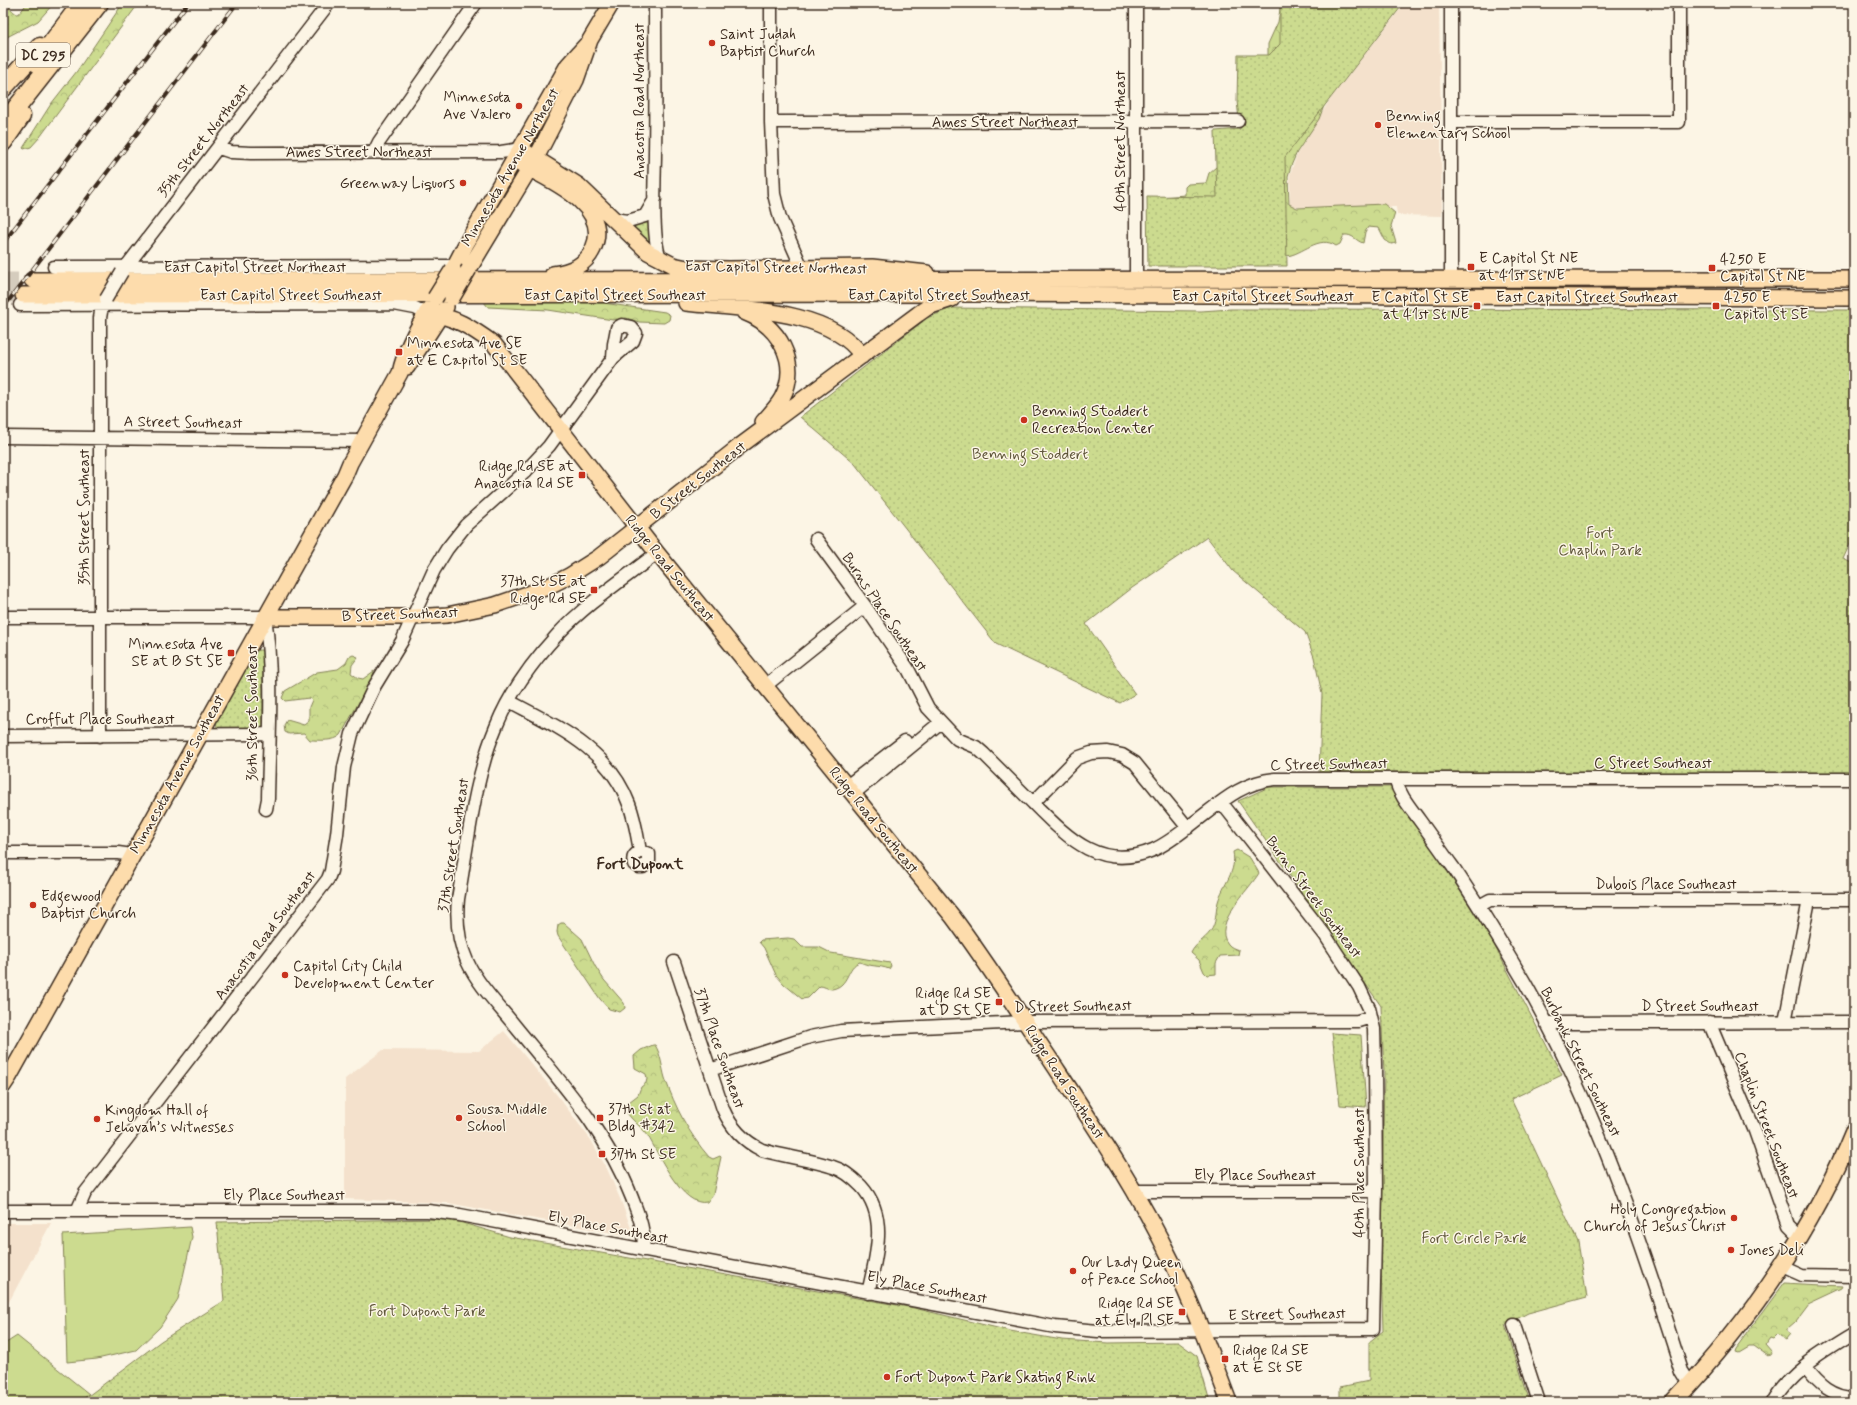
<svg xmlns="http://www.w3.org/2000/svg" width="1857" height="1405" font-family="Mynerve,sans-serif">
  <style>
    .built { fill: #f4e1cc }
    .grass { fill: #ccdb8f; stroke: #848256 }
    .forest { fill: url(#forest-crowns); stroke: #848256 }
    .park { fill: url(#park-dots); stroke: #848256 }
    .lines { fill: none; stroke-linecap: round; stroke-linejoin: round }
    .major-tunnel { stroke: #d5ccbd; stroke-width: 15; stroke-dasharray: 15 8; stroke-linecap: butt }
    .minor-casing { stroke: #3b2a1e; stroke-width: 15 }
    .major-casing { stroke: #3b2a1e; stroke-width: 18 }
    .highway-casing { stroke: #3b2a1e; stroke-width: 21 }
    .minor { stroke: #fcf5e5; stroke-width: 12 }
    .major { stroke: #fddcac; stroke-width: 15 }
    .highway { stroke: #fddcac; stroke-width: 18 }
    .rail-casing { stroke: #3b2a1e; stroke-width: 4 }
    .rail { stroke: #fcf5e5; stroke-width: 2.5; stroke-dasharray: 8; stroke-linecap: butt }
    .minor-bridge-casing { stroke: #3b2a1e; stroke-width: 15; stroke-linecap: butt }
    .major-bridge-casing { stroke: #3b2a1e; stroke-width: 18; stroke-linecap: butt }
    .minor-bridge { stroke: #fcf5e5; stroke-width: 12 }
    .major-bridge { stroke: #fddcac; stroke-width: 15 }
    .poi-dot { fill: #c8321e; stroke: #fcf5e5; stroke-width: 1.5 }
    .labels { text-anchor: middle; stroke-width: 3; stroke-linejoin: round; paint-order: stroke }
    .shield { fill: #fcf5e5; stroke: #75675a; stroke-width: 1 }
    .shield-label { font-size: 14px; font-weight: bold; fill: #3b2a1e }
    .poi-label { font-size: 15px; fill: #3b2a1e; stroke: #fcf5e5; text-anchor: start }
    .street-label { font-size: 15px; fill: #3b2a1e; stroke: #fcf5e5 }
    .park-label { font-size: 15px; fill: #5f563a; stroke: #fcf5e5 }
    .neighbourhood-label { font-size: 16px; font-weight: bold; fill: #3b2a1e; stroke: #fcf5e5 }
  </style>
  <defs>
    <pattern id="forest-crowns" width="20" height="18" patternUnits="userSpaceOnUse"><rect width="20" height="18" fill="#ccdb8f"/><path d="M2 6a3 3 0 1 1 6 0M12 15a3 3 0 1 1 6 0" fill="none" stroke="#b0bc7b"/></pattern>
    <pattern id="park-dots" width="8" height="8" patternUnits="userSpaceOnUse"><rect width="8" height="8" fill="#ccdb8f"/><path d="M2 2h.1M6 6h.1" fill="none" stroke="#b0bc7b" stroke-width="1.8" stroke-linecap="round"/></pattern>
  </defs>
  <rect width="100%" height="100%" fill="#fcf5e5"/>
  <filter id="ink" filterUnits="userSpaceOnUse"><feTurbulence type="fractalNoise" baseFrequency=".025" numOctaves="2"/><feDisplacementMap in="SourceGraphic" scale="8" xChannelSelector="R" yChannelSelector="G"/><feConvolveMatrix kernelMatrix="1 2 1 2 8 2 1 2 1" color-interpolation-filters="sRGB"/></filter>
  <g filter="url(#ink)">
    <path class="built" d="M 1405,3 L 1439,3 L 1442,216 L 1397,215 L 1396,207 L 1290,207 L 1290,174 L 1298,152 L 1331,98 Z
      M 504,1031 L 557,1095 L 591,1140 L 608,1171 L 621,1201 L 632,1231 L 630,1236 L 448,1203 L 345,1199 L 345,1079 L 383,1050 L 479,1051 Z
      M 3,1223 L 51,1223 L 3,1313 Z"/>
    <path class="grass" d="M 190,1227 L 192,1237 L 178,1299 L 160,1327 L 136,1350 L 97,1359 L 67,1362 L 63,1235 Z
      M 17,1336 L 89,1394 L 80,1402 L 3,1402 L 3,1345 Z"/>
    <path class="forest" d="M 27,3 L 54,3 L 38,21 L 3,39 L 3,6 L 7,6 C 19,15 16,19 27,3 Z
      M 123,3 L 139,3 L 40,137 L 31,147 L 24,149 L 23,148 L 51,104 L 77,71 Z
      M 1281,3 L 1326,3 L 1327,98 L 1319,119 L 1297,152 L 1291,166 L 1288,176 L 1289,204 L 1297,208 L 1384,204 L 1395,213 L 1391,226 L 1396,243 L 1391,244 L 1385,240 L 1379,228 L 1368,227 L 1365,232 L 1363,243 C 1356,241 1353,234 1344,235 L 1340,244 L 1336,246 C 1319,234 1302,255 1286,256 L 1161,197 L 1185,195 L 1185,187 L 1188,184 L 1206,183 L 1209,173 L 1216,167 L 1242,130 L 1268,57 L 1268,44 L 1278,22 Z
      M 483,301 L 603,303 L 665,312 L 670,315 L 669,320 L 664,323 L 639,322 L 626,318 L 613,320 L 548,310 L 488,307 Z
      M 353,655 L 358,657 L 352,665 L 351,673 L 358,678 L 363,679 L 374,671 L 373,676 L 341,735 C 334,742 319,740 310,740 L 304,733 L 289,734 L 285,732 L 284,725 L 287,720 L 304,725 L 309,721 L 309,707 L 312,700 L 309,698 L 285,701 L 282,698 L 285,691 L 317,672 L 338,669 L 346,663 L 349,657 Z
      M 1237,850 L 1250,858 L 1259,873 C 1250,889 1211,924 1228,944 C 1230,947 1235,949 1239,950 L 1238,955 L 1220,956 L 1216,963 L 1216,974 L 1207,975 L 1204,972 L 1199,960 L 1191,953 C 1195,944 1204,940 1210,932 C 1217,923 1215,913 1218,902 C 1223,884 1237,872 1233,852 Z
      M 561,923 L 564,923 L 582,939 L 595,966 L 604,980 L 624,1003 L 625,1008 L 620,1012 L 609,1009 L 600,999 L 558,936 L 557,932 L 558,925 Z
      M 788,938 L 794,939 L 802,947 L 819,947 L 831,953 L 890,963 L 891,966 L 889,969 C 879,965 870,967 860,962 C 846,966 850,986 832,989 C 827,989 824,986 820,986 L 808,998 L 802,999 L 784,984 L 776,975 L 764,948 L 759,942 L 761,940 Z
      M 653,1045 L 655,1045 C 661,1054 662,1068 665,1078 C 675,1107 689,1134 709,1157 L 713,1159 L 720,1156 L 721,1157 L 713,1194 L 707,1202 C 682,1208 659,1154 648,1136 C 642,1126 624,1116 625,1105 L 638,1095 L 641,1087 L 646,1083 L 647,1079 L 646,1074 L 635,1068 L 634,1056 L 641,1050 Z
      M 1783,1284 L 1843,1287 L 1842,1289 L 1808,1305 L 1796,1321 L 1789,1327 L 1789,1330 L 1793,1333 L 1788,1339 L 1780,1334 L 1775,1339 L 1772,1338 L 1766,1346 L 1773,1354 L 1772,1356 L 1768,1357 L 1753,1346 L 1748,1346 L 1738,1352 L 1735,1351 L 1736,1348 Z"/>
    <path class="park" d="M 1280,3 L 1404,3 L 1285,157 L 1287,266 L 1148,266 L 1147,196 L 1217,197 L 1215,131 L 1240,129 L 1237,101 L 1238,55 L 1269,55 L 1280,44 Z
      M 650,216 L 652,246 L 630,226 L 643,222 Z
      M 951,308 L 1201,311 L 1231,309 L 1854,310 L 1854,535 L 1843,559 L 1854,564 L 1854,773 L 1319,772 L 1322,694 L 1314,657 L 1305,632 L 1233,571 L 1207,537 L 1132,588 L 1086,624 L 1135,694 L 1120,703 L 996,644 L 855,464 L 800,417 L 927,318 Z
      M 258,650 L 261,650 L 263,653 L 263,727 L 221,729 L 217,727 L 216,721 L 255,651 Z
      M 1269,787 L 1394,787 L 1492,941 L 1562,1075 L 1511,1099 L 1578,1242 L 1587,1297 L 1528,1313 L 1505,1325 L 1530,1402 L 1340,1402 L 1340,1387 L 1369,1381 L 1369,1342 L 1383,1331 L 1381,1267 L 1384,1072 L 1381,1006 L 1238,801 Z
      M 1332,1033 L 1361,1035 L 1366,1107 L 1340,1105 Z
      M 449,1219 L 510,1237 L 914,1308 L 1010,1331 L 1062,1340 L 1108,1343 L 1178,1342 L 1197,1356 L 1210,1402 L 80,1402 L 161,1341 L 224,1301 L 217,1222 Z"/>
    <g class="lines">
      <path class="major-tunnel" d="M 3,280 L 32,280
        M 3,295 L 23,295"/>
      <defs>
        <path id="minor" d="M 655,3 C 655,53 656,102 655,152 C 655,176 651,241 661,260
          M 771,3 L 771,122 L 774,194 L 780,218 L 802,268
          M 1136,3 L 1136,279
          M 771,122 L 1238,121
          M 1451,122 L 1679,122 L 1679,3
          M 219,148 L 231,152 L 251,153 L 501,152 L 521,149
          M 374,152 L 379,142 L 476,3
          M 613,219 L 628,221 L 645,216 L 655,199
          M 54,267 L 455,266
          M 122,272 L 329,3
          M 1451,279 L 1451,3
          M 20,305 L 394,304 L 415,308 L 426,313
          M 3,437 L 362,441
          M 816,539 L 865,606 L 908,669 L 928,708 L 957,739 L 976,747 L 984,754 C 1000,770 1017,787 1033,803 C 1068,838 1100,872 1153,850 C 1169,843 1183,831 1196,821 C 1221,802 1243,782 1275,779 L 1854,779
          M 3,617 L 265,617 C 274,677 269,739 268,799 L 266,809
          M 765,686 L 865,606
          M 509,701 C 557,727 608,748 629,804 C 635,819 637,835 640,851 L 649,854 L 649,861 L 643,867 L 639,867 L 634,864 C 632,857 634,855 640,851
          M 3,736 L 269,734
          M 100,736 L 100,318 L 102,306 L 106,299
          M 1395,779 C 1400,796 1410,807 1420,821 C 1431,836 1442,852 1453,867 C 1479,905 1502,944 1525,983 C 1596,1108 1639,1235 1682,1371 L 1690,1384
          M 847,786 L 905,741
          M 853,794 L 941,722
          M 1033,803 L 1077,758 L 1091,753 L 1108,752 L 1122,755 L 1135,763 L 1188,828
          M 3,853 L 118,853 L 132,855
          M 1479,906 L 1490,900 L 1854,900
          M 674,962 L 723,1109 C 731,1128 743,1141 762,1150 C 785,1157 810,1159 833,1167 C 844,1170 853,1178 861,1186 C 889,1216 876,1257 868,1293
          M 1709,1022 L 1755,1131 L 1788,1225 L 1800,1237
          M 1785,1022 L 1809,900
          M 1546,1023 L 1854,1022
          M 710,1070 L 810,1037 L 841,1031 L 1025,1022 L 1358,1021 L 1371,1017
          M 1134,1191 L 1376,1191
          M 3,1211 L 428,1211 L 460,1215 L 1055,1327 L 1098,1331 L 1373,1329 L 1376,1191 L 1375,1064 L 1374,1029 L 1369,1008 L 1359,987 L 1325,935 L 1221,802
          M 77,1211 L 85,1193 L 328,879 L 331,871 L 337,834 L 344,767 L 352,734 L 374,687 L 402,641 L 434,570 L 447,549 L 466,525 L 525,472 L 549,446 L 613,358 L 633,341 L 636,333 L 631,327 L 622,325 L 617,328 L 614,344 L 613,358
          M 643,1250 C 646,1232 638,1214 632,1198 C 607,1132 559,1080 515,1026 C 499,1006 478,985 467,961 C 458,941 456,921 458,899 C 468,843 474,779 496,727 C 510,692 533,661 558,634 C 587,603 624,579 657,553
          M 1782,1266 L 1802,1275 L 1854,1276
          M 1514,1325 L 1539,1402
          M 1805,1367 C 1818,1384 1832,1397 1854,1397
          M 1773,1402 C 1789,1371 1825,1351 1854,1333"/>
        <path id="major" d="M 521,149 L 578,185 L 648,252 L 673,265 L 687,268 L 729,269 L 872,267 L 927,273
          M 520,164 C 548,179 613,206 593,249 C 585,266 571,271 553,274
          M 453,269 L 466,244 L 568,65 L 586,45
          M 469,269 L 536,158 L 576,80 L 590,40 L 612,3
          M 32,280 L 1854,279
          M 23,295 L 981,294 L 1854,298
          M 686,303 C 737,309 831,308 862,356
          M 744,312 C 778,325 801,362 782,398 C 777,407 769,415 763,422
          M 426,313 C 454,316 472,328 494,344 L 657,553 L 953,917 C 988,964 1019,1013 1052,1062 C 1095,1127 1138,1191 1172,1262 C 1194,1307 1211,1354 1229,1402
          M 407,367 L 446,307
          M 265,617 L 413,617 L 447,615 L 495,605 L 545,588 L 569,576 L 599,557 L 740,446 L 918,314 L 928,307 L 952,299
          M 3,1086 L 9,1077 L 345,475 L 350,463 L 400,373 C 405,349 418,326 431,306
          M 1673,1402 C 1749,1322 1812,1232 1854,1129"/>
        <path id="highway" d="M 37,63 L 82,3
          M 3,88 L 40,47
          M 3,125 L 99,3
          M 3,142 L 21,116"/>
      </defs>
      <use href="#minor" class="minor-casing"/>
      <use href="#major" class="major-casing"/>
      <use href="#highway" class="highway-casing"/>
      <use href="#minor" class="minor"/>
      <use href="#major" class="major"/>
      <use href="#highway" class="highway"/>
      <defs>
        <path id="rail" d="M 3,243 L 188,3
          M 3,308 L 237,3"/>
      </defs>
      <use href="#rail" class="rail-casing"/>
      <use href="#rail" class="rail"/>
      <defs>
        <path id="minor-bridge" d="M 106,299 L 122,272"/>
        <path id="major-bridge" d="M 435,298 L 453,269
          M 452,298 L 469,269"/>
      </defs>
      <use href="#minor-bridge" class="minor-bridge-casing"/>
      <use href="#major-bridge" class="major-bridge-casing"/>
      <use href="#minor-bridge" class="minor-bridge"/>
      <use href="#major-bridge" class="major-bridge"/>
    </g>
  </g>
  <g class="poi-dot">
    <circle cx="712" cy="43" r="4"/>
    <circle cx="519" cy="106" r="4"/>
    <circle cx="1378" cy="125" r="4"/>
    <circle cx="463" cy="183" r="4"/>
    <rect x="1467" y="263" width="8" height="8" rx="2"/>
    <rect x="1708" y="264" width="8" height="8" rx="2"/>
    <rect x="1473" y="302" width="8" height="8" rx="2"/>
    <rect x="1712" y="302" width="8" height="8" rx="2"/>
    <rect x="395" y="348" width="8" height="8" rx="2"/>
    <circle cx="1024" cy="420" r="4"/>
    <rect x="578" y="471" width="8" height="8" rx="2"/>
    <rect x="590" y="586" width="8" height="8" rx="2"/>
    <rect x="227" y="649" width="8" height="8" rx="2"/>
    <circle cx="33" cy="905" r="4"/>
    <circle cx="285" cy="975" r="4"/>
    <rect x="995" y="998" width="8" height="8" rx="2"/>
    <circle cx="459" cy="1118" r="4"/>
    <rect x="596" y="1114" width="8" height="8" rx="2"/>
    <circle cx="97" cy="1119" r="4"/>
    <rect x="598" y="1150" width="8" height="8" rx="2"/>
    <circle cx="1734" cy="1218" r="4"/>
    <circle cx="1731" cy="1250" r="4"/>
    <circle cx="1073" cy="1271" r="4"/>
    <rect x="1178" y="1308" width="8" height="8" rx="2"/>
    <rect x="1221" y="1355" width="8" height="8" rx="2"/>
    <circle cx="887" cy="1377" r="4"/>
  </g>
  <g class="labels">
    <rect class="shield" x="16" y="43" width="54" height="24" rx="3"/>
    <g class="shield-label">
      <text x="43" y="60">DC 295</text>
    </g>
    <g class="poi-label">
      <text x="720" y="39">Saint Judah<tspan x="720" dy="17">Baptist Church</tspan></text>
      <text x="511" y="102" text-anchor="end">Minnesota<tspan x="511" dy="17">Ave Valero</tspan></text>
      <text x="1386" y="121">Benning<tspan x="1386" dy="17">Elementary School</tspan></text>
      <text x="455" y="188" text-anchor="end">Greenway Liquors</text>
      <text x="1479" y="263">E Capitol St NE<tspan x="1479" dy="17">at 41st St NE</tspan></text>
      <text x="1720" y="264">4250 E<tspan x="1720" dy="17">Capitol St NE</tspan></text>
      <text x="1469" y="302" text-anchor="end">E Capitol St SE<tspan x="1469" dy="17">at 41st St NE</tspan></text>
      <text x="1724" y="302">4250 E<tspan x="1724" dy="17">Capitol St SE</tspan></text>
      <text x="407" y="348">Minnesota Ave SE<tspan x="407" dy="17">at E Capitol St SE</tspan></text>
      <text x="1032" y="416">Benning Stoddert<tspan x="1032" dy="17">Recreation Center</tspan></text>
      <text x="574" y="471" text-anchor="end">Ridge Rd SE at<tspan x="574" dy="17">Anacostia Rd SE</tspan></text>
      <text x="586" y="586" text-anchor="end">37th St SE at<tspan x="586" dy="17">Ridge Rd SE</tspan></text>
      <text x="223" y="649" text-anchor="end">Minnesota Ave<tspan x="223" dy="17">SE at B St SE</tspan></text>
      <text x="41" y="901">Edgewood<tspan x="41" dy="17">Baptist Church</tspan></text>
      <text x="293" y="971">Capitol City Child<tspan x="293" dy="17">Development Center</tspan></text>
      <text x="991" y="998" text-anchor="end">Ridge Rd SE<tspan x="991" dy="17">at D St SE</tspan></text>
      <text x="467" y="1114">Sousa Middle<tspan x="467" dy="17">School</tspan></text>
      <text x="608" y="1114">37th St at<tspan x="608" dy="17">Bldg #342</tspan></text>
      <text x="105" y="1115">Kingdom Hall of<tspan x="105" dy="17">Jehovah’s Witnesses</tspan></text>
      <text x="610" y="1159">37th St SE</text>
      <text x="1726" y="1214" text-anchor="end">Holy Congregation<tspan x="1726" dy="17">Church of Jesus Christ</tspan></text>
      <text x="1739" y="1255">Jones Deli</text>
      <text x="1081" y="1267">Our Lady Queen<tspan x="1081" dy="17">of Peace School</tspan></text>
      <text x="1174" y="1308" text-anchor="end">Ridge Rd SE<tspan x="1174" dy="17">at Ely Pl SE</tspan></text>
      <text x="1233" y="1355">Ridge Rd SE<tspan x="1233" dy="17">at E St SE</tspan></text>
      <text x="895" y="1382">Fort Dupont Park Skating Rink</text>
    </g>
    <g class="street-label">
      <text transform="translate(639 101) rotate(-90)" y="5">Anacostia Road Northeast</text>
      <text x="1005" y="127">Ames Street Northeast</text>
      <text transform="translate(203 140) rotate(-52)" y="5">35th Street Northeast</text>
      <text transform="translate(1120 141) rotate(-90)" y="5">40th Street Northeast</text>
      <text x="359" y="157">Ames Street Northeast</text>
      <text transform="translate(510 167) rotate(-60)" y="5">Minnesota Avenue Northeast</text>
      <text x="255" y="272">East Capitol Street Northeast</text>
      <text transform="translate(776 267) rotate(1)" y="5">East Capitol Street Northeast</text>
      <text x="291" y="300">East Capitol Street Southeast</text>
      <text x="615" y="300">East Capitol Street Southeast</text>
      <text x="939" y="300">East Capitol Street Southeast</text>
      <text x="1263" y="301">East Capitol Street Southeast</text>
      <text x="1587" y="302">East Capitol Street Southeast</text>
      <text transform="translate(183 422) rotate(1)" y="5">A Street Southeast</text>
      <text transform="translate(698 480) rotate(-38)" y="5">B Street Southeast</text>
      <text transform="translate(84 517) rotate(-90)" y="5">35th Street Southeast</text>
      <text transform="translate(670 568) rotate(51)" y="5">Ridge Road Southeast</text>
      <text transform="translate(885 612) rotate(56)" y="5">Burns Place Southeast</text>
      <text transform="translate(400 614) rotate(-2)" y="5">B Street Southeast</text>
      <text transform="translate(252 713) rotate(-90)" y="5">36th Street Southeast</text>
      <text x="100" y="724">Croffut Place Southeast</text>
      <text x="1653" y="768">C Street Southeast</text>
      <text transform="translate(1329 764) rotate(-1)" y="5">C Street Southeast</text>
      <text transform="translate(177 774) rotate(-61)" y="5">Minnesota Avenue Southeast</text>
      <text transform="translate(874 820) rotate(51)" y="5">Ridge Road Southeast</text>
      <text transform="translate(453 845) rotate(-81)" y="5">37th Street Southeast</text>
      <text x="1666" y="889">Dubois Place Southeast</text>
      <text transform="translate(1314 897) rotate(53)" y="5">Burns Street Southeast</text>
      <text transform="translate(265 935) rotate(-53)" y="5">Anacostia Road Southeast</text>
      <text transform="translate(1073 1006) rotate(-1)" y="5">D Street Southeast</text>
      <text x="1700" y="1011">D Street Southeast</text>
      <text transform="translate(720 1048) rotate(71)" y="5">37th Place Southeast</text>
      <text transform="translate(1581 1062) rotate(64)" y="5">Burbank Street Southeast</text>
      <text transform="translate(1065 1082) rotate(57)" y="5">Ridge Road Southeast</text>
      <text transform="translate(1767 1125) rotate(69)" y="5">Chaplin Street Southeast</text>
      <text transform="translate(1359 1173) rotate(-90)" y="5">40th Place Southeast</text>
      <text x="1255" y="1180">Ely Place Southeast</text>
      <text x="284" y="1200">Ely Place Southeast</text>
      <text transform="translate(608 1227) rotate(11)" y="5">Ely Place Southeast</text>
      <text transform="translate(927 1287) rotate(11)" y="5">Ely Place Southeast</text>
      <text transform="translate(1287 1314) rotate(-1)" y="5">E Street Southeast</text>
    </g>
    <g class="park-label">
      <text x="1030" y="459">Benning Stoddert</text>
      <text x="1600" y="538">Fort<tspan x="1600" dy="17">Chaplin Park</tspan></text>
      <text x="1474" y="1243">Fort Circle Park</text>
      <text x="427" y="1316">Fort Dupont Park</text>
    </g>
    <g class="neighbourhood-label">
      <text x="640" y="869">Fort Dupont</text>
    </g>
  </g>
  <rect width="1857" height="1405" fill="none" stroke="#fcf5e5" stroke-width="16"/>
  <rect x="8" y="8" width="1841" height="1389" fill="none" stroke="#3b2a1e" stroke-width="1.5" filter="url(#ink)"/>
</svg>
